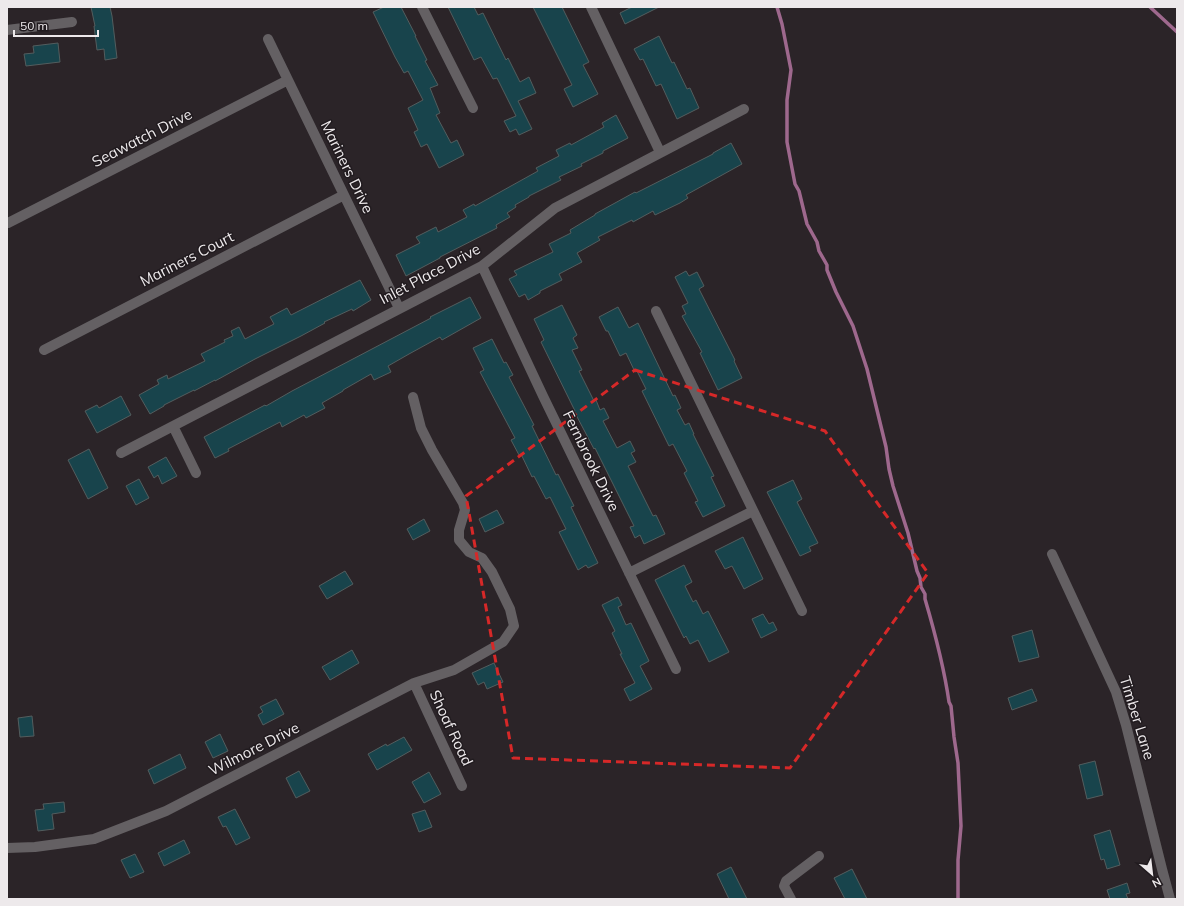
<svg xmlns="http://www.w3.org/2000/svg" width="1184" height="906" font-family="Mulish,sans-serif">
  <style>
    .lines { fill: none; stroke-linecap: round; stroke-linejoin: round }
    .stream { stroke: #9e688d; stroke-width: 3.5 }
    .building { fill: #18444c; stroke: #535d5e }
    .minor { stroke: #646063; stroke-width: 10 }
    .marked { fill: none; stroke: #d62828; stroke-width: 3; stroke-dasharray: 8 5; stroke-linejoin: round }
    .labels { text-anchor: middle; stroke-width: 3; stroke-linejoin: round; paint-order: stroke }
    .street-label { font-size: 15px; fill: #ede9eb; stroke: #211b1f }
  </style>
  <rect width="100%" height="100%" fill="#2b2428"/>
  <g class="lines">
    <path class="stream" d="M 777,7 L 782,24 L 791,70 L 787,100 L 787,142 L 795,184 L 799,191 L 807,224 L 817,242 L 819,251 L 827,265 L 827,270 L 836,292 L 853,326 L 867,369 L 886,447 L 889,469 L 893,486 L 908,533 L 917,571 L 920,578 L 921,587 L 925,594 L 925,599 C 935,633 944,667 949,702 L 951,706 L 954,737 L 958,763 L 961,826 L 958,860 L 958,899
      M 1150,7 L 1177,32"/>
  </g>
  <path class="building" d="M 91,7 L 110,7 L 112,16 L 117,58 L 105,60 L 104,49 L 97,50 L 94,26 L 95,26 Z
    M 384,7 L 401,7 L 416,36 L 415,36 L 427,60 L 425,61 L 438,85 L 430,88 L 440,113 L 436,115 L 451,143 L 457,140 L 464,155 L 439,168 L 427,144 L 421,147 L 414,132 L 418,130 L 408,108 L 423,100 L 408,71 L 404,73 L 395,57 L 373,12 Z
    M 448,7 L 474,7 L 478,15 L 483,13 L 506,60 L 508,58 L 520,82 L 529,77 L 536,93 L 518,101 L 532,129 L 519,135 L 516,129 L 510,132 L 504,121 L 516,116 L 497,78 L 493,79 L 481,57 L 474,60 Z
    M 533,7 L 562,7 L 589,62 L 583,65 L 598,94 L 573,107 L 564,89 L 572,85 Z
    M 632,7 L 659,7 L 625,24 L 620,13 Z
    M 659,36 L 672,63 L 674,62 L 687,89 L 690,88 L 699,108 L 677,119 L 661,84 L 656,86 L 643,59 L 640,60 L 634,49 Z
    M 58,43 L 60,62 L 26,66 L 24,54 L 34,53 L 33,46 Z
    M 616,115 L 628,138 L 603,151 L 603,153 L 581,164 L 582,166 L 559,177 L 561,180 L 529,196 L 529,197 L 515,205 L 516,207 L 507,213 L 510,217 L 496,225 L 497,228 L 440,257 L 440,258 L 406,276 L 396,255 L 420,243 L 416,237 L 436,227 L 438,232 L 467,217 L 463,210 L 474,204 L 475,206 L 538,171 L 536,168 L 559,156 L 556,150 L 570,143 L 571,145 L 604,127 L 602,123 Z
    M 731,143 L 742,164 L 686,195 L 688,198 L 680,203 L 655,215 L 653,211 L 633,222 L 632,220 L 598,237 L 600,240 L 577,253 L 582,262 L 559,274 L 562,280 L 540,291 L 540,293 L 528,300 L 525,294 L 519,297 L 509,279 L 517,275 L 514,271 L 553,252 L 549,244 L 571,233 L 570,230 L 595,215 L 595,214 L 635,192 L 636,193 L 713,154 L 713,153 Z
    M 686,271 L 689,276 L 697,272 L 704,286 L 699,289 L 735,360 L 734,361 L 742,378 L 718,390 L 700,353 L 702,352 L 682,316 L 686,314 L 682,306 L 688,303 L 675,277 Z
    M 360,280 L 371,300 L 353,311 L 352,309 L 324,322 L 325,323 L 301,336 L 255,359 L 215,381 L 215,380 L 194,391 L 194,390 L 164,405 L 164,406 L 150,414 L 139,395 L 159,384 L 157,380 L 167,375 L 168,379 L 205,361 L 201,354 L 225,342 L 224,340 L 233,336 L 231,331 L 239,327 L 245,339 L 274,324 L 270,317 L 287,308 L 291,315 Z
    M 470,297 L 481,318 L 442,340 L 440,337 L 409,354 L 388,366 L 391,372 L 374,380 L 371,374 L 343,390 L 343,391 L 322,403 L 325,408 L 306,418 L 304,415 L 282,427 L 280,422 L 228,449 L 229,451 L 215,458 L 204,437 L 265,405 L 266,406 L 292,391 L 431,318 L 430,317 Z
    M 562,305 L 577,335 L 573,338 L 578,348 L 572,350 L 582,370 L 579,371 L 594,401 L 596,400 L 600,410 L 604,408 L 609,418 L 603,421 L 617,448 L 630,441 L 635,451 L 631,453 L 636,462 L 628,466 L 653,516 L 656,515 L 665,534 L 644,544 L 640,535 L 635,538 L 630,527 L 634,526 L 595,448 L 594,449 L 574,411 L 575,411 L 541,342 L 544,340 L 534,319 Z
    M 618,307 L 629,328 L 638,323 L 673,396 L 675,395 L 681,408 L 677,410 L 685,425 L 689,423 L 694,434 L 693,434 L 714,476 L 711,477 L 725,506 L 703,517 L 695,502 L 698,501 L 684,473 L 687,471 L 673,444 L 669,446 L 642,391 L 646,389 L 637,371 L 635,372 L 626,353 L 620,356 L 608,331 L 606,331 L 599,317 Z
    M 492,339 L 504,363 L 506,362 L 513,375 L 509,377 L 534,425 L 532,426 L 556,475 L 558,474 L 574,506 L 571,507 L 598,563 L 588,568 L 586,565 L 578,570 L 559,532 L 566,529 L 550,497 L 546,499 L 534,476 L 532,477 L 521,454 L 519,455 L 511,440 L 515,438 L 480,372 L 484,370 L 473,348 Z
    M 121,396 L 131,415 L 97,433 L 85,411 L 97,405 L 99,408 Z
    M 89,449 L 108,488 L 88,499 L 68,460 Z
    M 166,457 L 177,476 L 162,484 L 158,475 L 154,478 L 148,467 Z
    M 139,479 L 149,498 L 136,505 L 126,486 Z
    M 793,480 L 802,499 L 797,502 L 818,543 L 809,547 L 811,551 L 800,556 L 767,492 Z
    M 497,510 L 504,523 L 485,532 L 479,519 Z
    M 424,519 L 430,531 L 413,540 L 407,529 Z
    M 743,537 L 763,579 L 744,589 L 732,566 L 725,569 L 715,551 Z
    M 684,565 L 692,582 L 685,586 L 693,602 L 696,600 L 703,614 L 708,611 L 729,652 L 709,662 L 698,640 L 690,644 L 686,636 L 684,638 L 655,580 Z
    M 345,571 L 353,584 L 327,599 L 319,586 Z
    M 618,597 L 622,605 L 618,607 L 626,625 L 631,623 L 649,661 L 640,666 L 652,689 L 630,701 L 624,689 L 635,683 L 620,654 L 622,654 L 612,633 L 615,631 L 602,605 Z
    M 763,614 L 769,624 L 773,622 L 777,630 L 761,638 L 752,619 Z
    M 1032,630 L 1039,657 L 1019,662 L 1012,636 Z
    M 352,650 L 359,663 L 330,680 L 322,667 Z
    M 494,663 L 503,682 L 487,689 L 484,682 L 478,685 L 472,673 Z
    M 1032,689 L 1037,701 L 1012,710 L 1008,698 Z
    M 276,699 L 284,714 L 263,725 L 258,715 L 263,712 L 260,707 Z
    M 32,716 L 34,736 L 20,737 L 18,718 Z
    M 220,734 L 228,751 L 213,758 L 205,742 Z
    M 404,737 L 412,750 L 377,770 L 368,754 L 386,744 L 387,746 Z
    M 180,754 L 186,768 L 154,784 L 148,770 Z
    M 1095,761 L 1103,795 L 1087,799 L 1079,765 Z
    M 299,771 L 310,791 L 296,798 L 286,778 Z
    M 429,772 L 441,794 L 424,803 L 412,782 Z
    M 64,802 L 65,812 L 52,814 L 54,829 L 38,831 L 35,810 L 44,809 L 43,804 Z
    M 235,809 L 250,838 L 236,845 L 226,826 L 223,827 L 218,817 Z
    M 425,810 L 432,827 L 419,832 L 412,814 Z
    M 1110,830 L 1120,865 L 1107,869 L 1104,859 L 1101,860 L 1094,835 Z
    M 184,840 L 190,853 L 164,866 L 158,853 Z
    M 135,854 L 144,872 L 130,878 L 121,860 Z
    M 731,867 L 747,899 L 729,899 L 717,874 Z
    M 852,869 L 867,899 L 845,899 L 834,878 Z
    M 1127,883 L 1130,893 L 1126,894 L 1128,899 L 1110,899 L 1107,890 Z"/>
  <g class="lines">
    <path class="minor" d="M 422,7 L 473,108
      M 591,7 L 660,152
      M 7,30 L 72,22
      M 268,39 L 399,308
      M 8,223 L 288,80
      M 482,266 L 543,396 L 676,669
      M 656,311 L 802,611
      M 44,350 L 344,195
      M 173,426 L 196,473
      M 121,453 L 482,266 L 555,208 L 744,109
      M 1052,554 L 1116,692 L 1126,725 L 1162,869 L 1170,899
      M 629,573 L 753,511
      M 414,683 L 462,786
      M 7,848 L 35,847 L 94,839 L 166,811 L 414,683 L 454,670 L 503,642 L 514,626 L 510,609 L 492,572 L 482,558 L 469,552 L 459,540 L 459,530 L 465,510 L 463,503 L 432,450 L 421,428 L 413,397
      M 791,899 L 784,886 L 786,881 L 819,856"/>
  </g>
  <path class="marked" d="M 635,370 L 825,431 L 928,573 L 790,768 L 513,758 L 466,496 Z"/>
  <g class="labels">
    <g class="street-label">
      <text transform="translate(142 138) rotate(-27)" y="5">Seawatch Drive</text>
      <text transform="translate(347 167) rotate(64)" y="5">Mariners Drive</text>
      <text transform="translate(187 259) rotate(-27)" y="5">Mariners Court</text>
      <text transform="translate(430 274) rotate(-28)" y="5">Inlet Place Drive</text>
      <text transform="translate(591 461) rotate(64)" y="5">Fernbrook Drive</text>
      <text transform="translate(1137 718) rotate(73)" y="5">Timber Lane</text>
      <text transform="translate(451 728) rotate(65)" y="5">Shoaf Road</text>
      <text transform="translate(254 749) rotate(-27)" y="5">Wilmore Drive</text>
    </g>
  </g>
  <rect width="1184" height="906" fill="none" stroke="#ede9eb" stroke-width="16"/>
  <g transform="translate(1152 874) rotate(152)" stroke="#211b1f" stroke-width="3" paint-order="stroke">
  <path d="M0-3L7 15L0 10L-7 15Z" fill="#ede9eb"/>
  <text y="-6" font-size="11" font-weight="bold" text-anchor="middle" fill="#ede9eb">N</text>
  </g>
  <path d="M14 30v6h84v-6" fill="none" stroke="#ede9eb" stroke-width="2"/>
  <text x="20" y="30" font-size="12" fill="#ede9eb" stroke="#211b1f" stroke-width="3" paint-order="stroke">50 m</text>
</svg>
